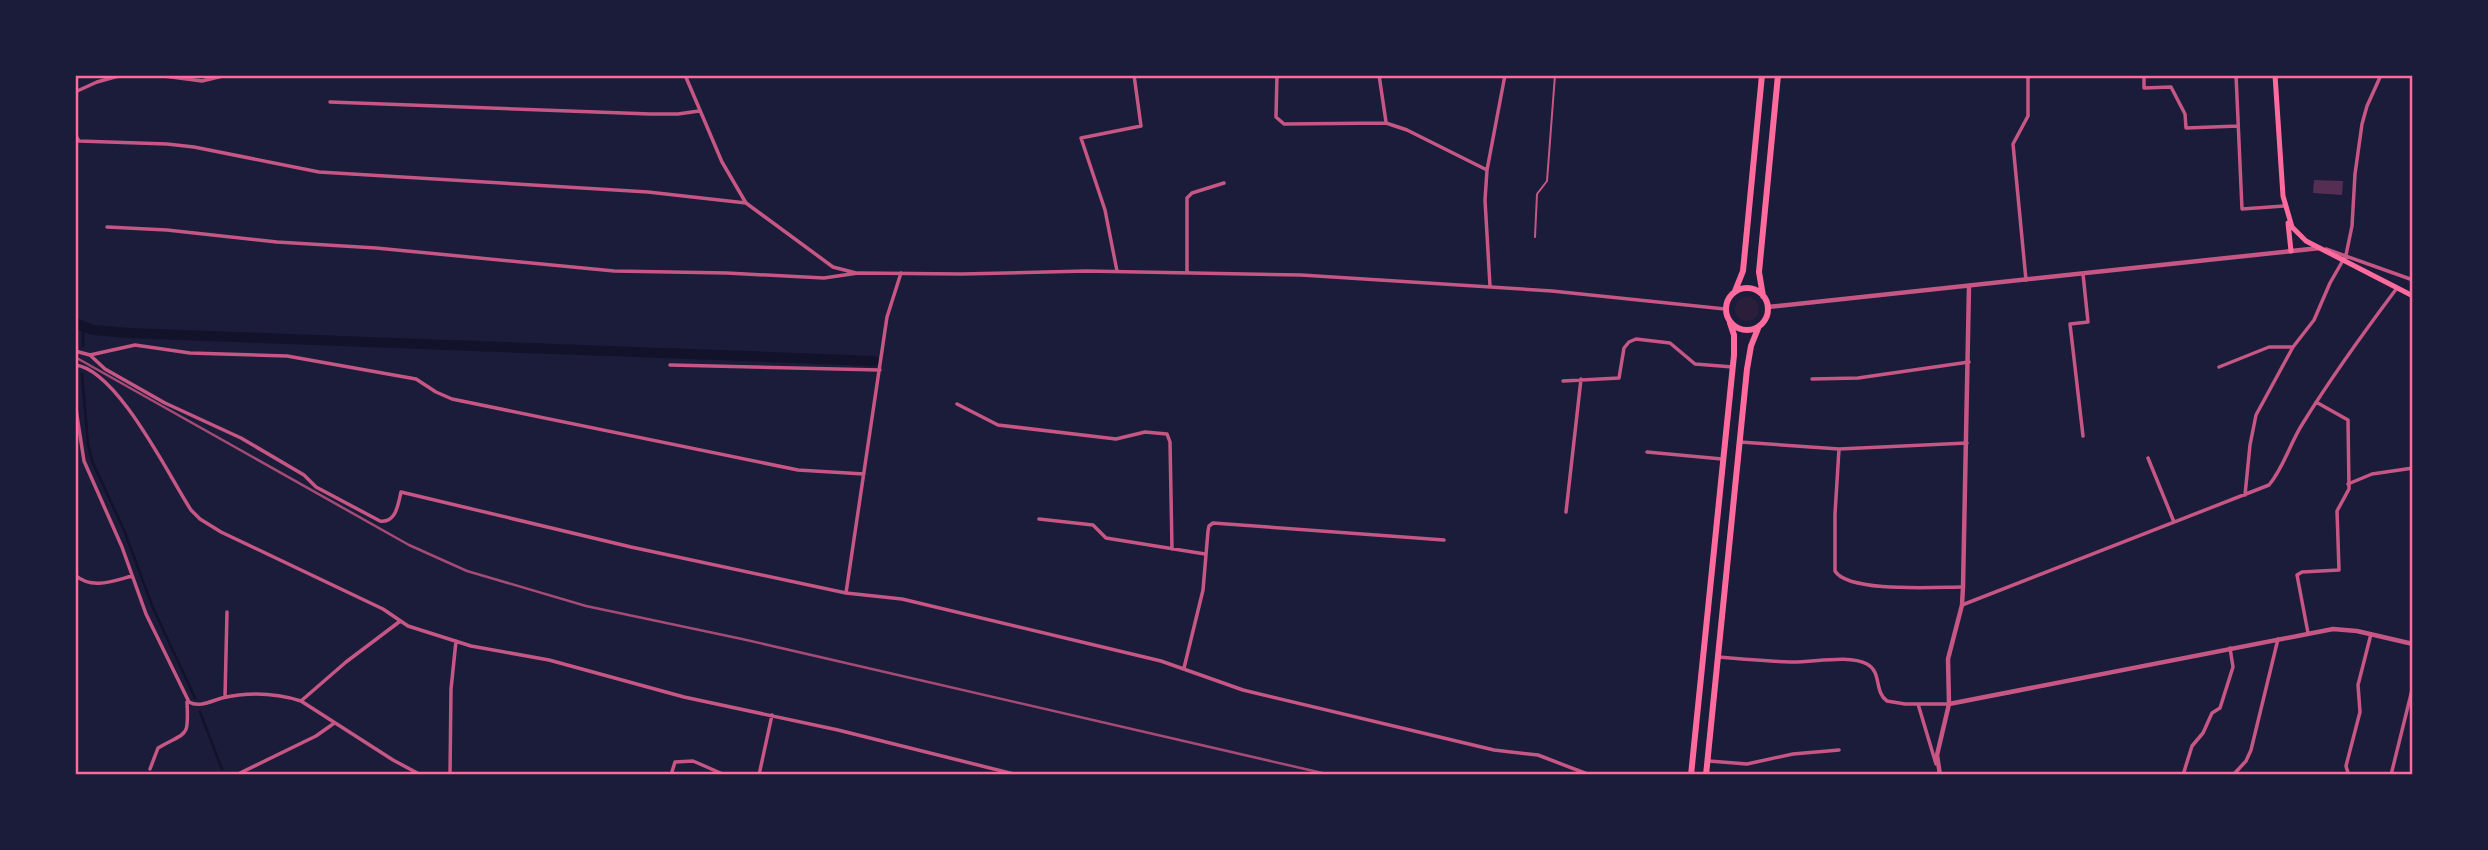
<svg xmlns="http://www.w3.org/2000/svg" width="2488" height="850" font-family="Cabin,sans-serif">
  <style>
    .green { fill: #2a1e3b }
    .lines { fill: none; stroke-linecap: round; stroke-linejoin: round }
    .stream { stroke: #12122b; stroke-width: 2.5 }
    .canal { stroke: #12122b; stroke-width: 10 }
    .building { fill: #542f53 }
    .service { stroke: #c65784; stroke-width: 2 }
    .minor { stroke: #c65784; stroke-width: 3.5 }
    .tertiary { stroke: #c65784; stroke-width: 4.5 }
    .secondary { stroke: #ff6b9d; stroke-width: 5 }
    .primary { stroke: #ff6b9d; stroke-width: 6 }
    .rail { stroke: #a44b75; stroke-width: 2.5 }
    .neatline { fill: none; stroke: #ff6b9d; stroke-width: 2.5 }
  </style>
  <rect width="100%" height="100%" fill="#1b1b3a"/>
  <path class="green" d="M1735 309a12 12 0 1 1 24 0a12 12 0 1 1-24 0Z"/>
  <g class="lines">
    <path class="stream" d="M 83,346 L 83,327
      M 82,374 L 88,444 L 92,461 L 124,530 L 153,608 L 195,698
      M 200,712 L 222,769"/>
    <path class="canal" d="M 75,323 L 93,330 L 129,333 L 874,361"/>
  </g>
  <path class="building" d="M 2314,180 L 2343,181 L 2342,195 L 2313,193 Z"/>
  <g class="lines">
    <path class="service" d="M 1535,237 L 1537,194 L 1547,181 L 1555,75"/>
    <path class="minor" d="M 156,75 L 202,81 L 227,75
      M 685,75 L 722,162 L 746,203 L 833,267 L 856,273
      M 1277,75 L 1276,117 L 1284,124 L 1386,123 L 1407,130 L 1487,170
      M 1379,75 L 1386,122
      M 2144,75 L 2144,88 L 2171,87 L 2185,114 L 2186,128 L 2238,126
      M 2236,75 L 2242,209 L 2284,206
      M 75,92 L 97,82 L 122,75
      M 330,102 L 650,114 L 678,114 L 699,111
      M 75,134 L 79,141 L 167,144 L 194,147 L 319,172 L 648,192 L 746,203
      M 107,227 L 167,230 L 277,242 L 376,248 L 614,271 L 727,273 L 824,278 L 858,273 L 962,274 L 1086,271 L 1301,275 L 1552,291 L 1725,309
      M 2326,249 L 2413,280
      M 1117,271 L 1105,210 L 1081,138 L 1141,126 L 1134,75
      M 1187,272 L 1187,198 L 1192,193 L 1224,183
      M 901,273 L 887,317 L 846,593 L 902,599 L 1161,661 L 1243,690 L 1494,750 L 1538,755 L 1590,775
      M 2083,274 L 2088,322 L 2070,324 L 2083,436
      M 2026,280 L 2013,144 L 2028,116 L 2028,75
      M 1490,286 L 1485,200 L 1487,170 L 1505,75
      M 75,351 L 90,355 L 135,345 L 190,353 L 287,356 L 416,379 L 436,392 L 452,399 L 798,470 L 864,474
      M 90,355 L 105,369 L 165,403 L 241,438 L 304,475 L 316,487 L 380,521 C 396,523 398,505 401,492 L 631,547 L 846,593
      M 75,365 C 117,369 169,476 191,510 L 200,519 L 221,532 L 383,609 L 408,626 L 471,646 L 549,660 L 684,697 L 838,730 L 1018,775
      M 670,365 L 880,370
      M 2219,367 L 2269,347 L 2293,347 L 2314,320 L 2330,283 L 2346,255 L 2352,226 L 2355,174 L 2362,124 L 2367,106 L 2381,75
      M 1812,379 L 1858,378 L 1969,362
      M 1563,381 L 1619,378 L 1624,348 L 1629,342 L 1636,339 L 1670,343 L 1695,364 L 1733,367
      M 75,403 L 84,461 L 122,547 L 146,614 L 189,702 C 199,708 211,701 222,698 C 248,692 275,693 301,701 L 393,760 L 421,775
      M 957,404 L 998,425 L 1116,439 L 1145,432 L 1167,434 L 1170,442 L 1172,549
      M 1740,442 L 1839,449 L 1967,443
      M 1839,449 L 1835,514 L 1835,571 C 1848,593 1937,587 1963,587
      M 1647,452 L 1722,459
      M 2148,458 L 2174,522
      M 2348,484 L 2372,474 L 2413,468
      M 2245,495 L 2250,445 L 2256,415 L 2293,347
      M 1566,512 L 1581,379
      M 1039,519 L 1093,525 L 1106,538 L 1205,554
      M 75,575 C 92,590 113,581 132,576
      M 1962,605 L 2269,485 C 2284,467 2290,443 2303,423 C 2332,376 2364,332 2397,288
      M 2308,633 L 2297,575 L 2302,572 L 2339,570 L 2337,511 L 2349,489 L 2348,420 L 2316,402
      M 1718,657 C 1742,659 1766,661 1790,662 C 1811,663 1849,654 1867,664 C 1882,672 1874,692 1887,701 L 1905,704 L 1949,704
      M 1184,668 L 1203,590 L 1208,531 L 1209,526 L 1213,523 L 1444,540
      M 225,697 L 227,612
      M 301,701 L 346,662 L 399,622
      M 1918,704 L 1936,764
      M 1709,761 L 1747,764 L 1793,754 L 1839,750
      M 150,769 L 158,748 C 187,731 189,739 187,702
      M 236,775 L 316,736 L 333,724
      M 450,775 L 451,689 L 456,641
      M 671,775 L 675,762 L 693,761 L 725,775
      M 759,775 L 772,715
      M 2183,775 L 2192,746 L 2203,733 L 2212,713 L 2220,708 L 2233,667 L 2230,648
      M 2233,775 L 2246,761 L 2251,750 L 2278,639
      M 2353,775 L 2348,773 L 2346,766 L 2360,712 L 2358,685 L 2371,634
      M 2391,775 L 2413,686"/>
    <path class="tertiary" d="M 1768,307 L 2320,248
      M 1949,704 L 2333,629 L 2357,631 L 2413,644
      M 1940,775 L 1937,755 L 1949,704 L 1948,659 L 1962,605 L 1963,587 L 1969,286"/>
    <path class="secondary" d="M 2275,75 L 2283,196 L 2292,227 L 2306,241 L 2413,296
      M 2288,223 L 2291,251"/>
    <path class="primary" d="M1726 309a21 21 0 1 1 42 0a21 21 0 1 1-42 0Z
      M 1735,291 L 1743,271 L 1762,75
      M 1763,296 L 1759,272 L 1778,75
      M 1691,775 L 1734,355 L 1734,335 L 1730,323
      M 1706,775 L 1747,369 L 1751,346 L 1759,326"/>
    <path class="rail" d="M 75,357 L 409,545 L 467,571 L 586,606 L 742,639 L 1331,775"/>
  </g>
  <rect width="2488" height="850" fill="none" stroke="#1b1b3a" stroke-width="154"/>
  <rect x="77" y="77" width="2334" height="696" class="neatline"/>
</svg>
